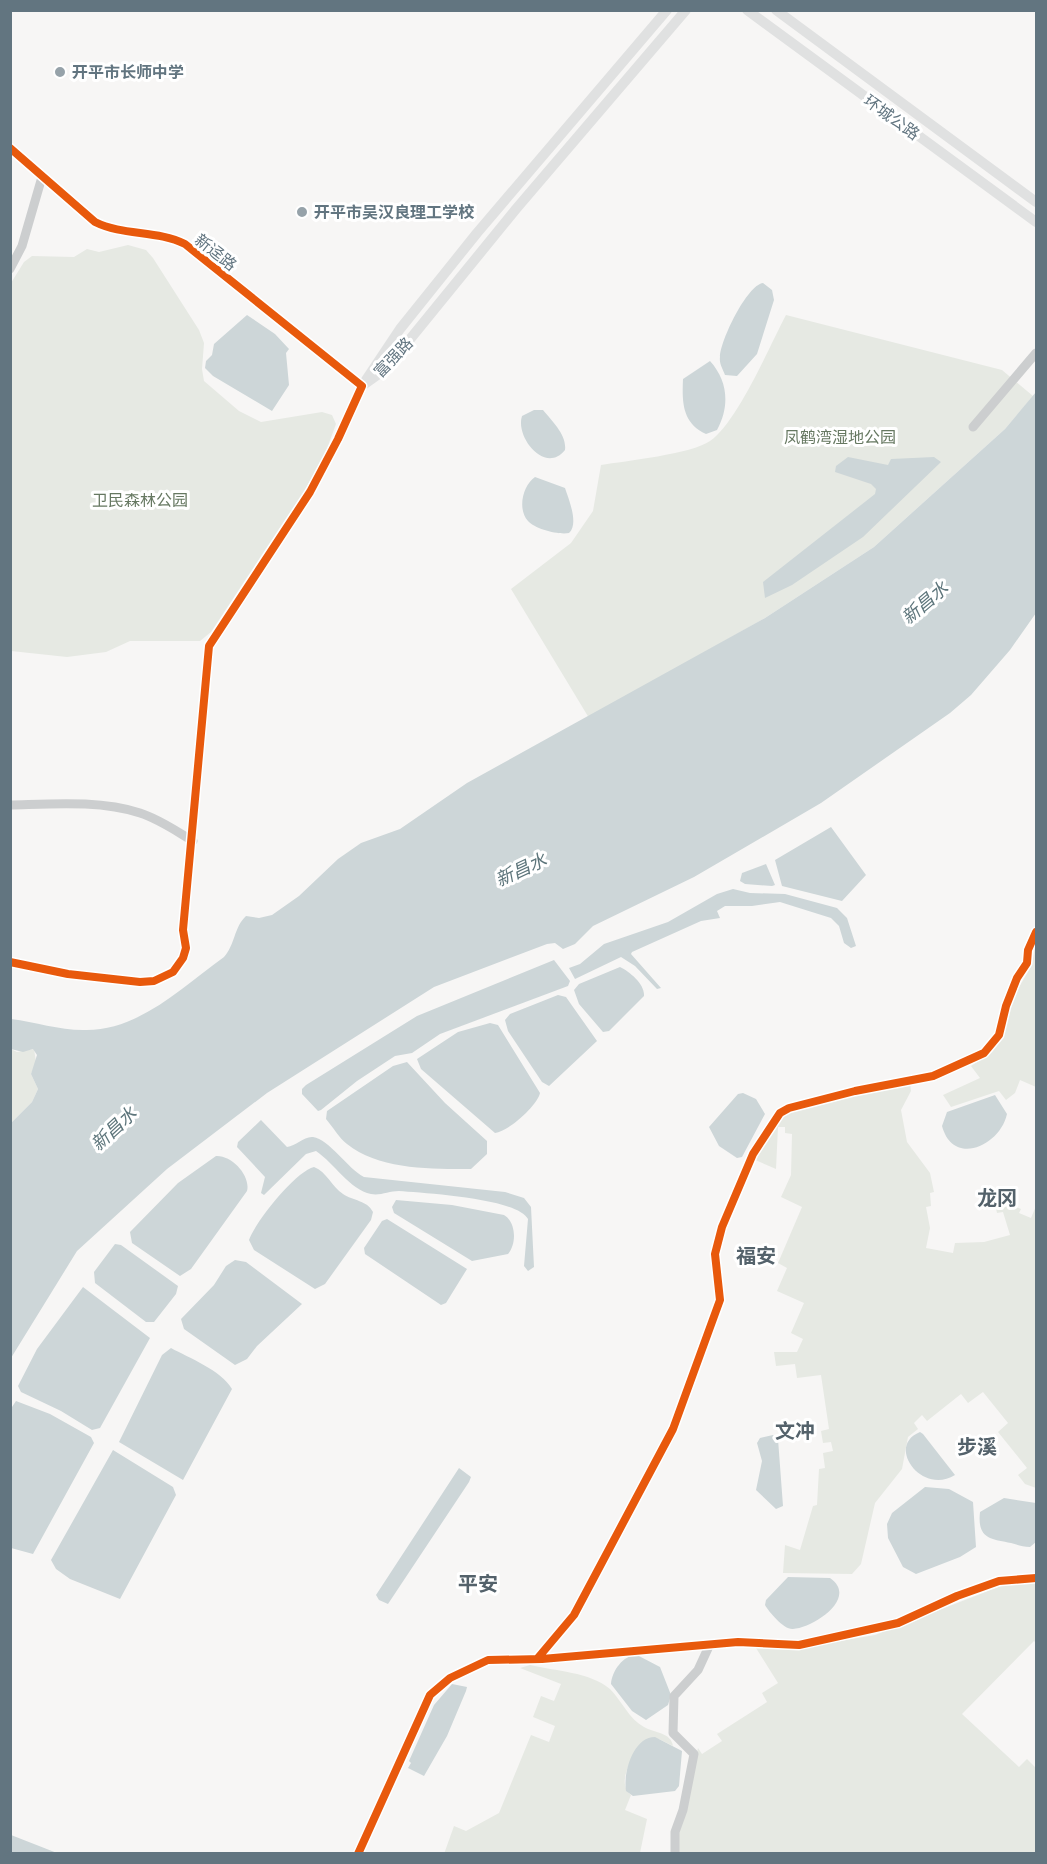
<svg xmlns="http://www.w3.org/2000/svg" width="1047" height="1864" font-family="Barlow,'Noto Sans SC',sans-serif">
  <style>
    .green { fill: #e6e9e3 }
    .water { fill: #cdd6d8 }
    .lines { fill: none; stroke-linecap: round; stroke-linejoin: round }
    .minor { stroke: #cccecf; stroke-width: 9 }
    .major { stroke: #e0e1e1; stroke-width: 10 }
    .cycleway-casing { stroke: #fff; stroke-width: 11 }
    .cycleway { stroke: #e8590c; stroke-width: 8 }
    .poi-dot { fill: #96a2a9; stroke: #fff; stroke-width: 2 }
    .labels { text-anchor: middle; stroke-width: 6; stroke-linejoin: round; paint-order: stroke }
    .poi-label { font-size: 16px; font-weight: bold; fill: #627580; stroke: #fff; text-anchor: start }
    .street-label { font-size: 16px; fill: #627580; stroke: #fff }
    .park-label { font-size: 16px; fill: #667861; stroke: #fff }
    .water-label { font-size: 18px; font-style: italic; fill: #5d757b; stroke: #fff }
    .quarter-label { font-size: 20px; font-weight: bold; fill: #54626b; stroke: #fff }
  </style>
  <rect width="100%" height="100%" fill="#f7f6f5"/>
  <path class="green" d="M 128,245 L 146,250 L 153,258 L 199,330 L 204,343 L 202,369 L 204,381 L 239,411 L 261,422 L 322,412 L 332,415 L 336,424 L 325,454 L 306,488 L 211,632 L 200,641 L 130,641 L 106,652 L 67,657 L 11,651 L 11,283 L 24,262 L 32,256 L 74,257 L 87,249 L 99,252 Z
    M 786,315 L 1002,370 L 1033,396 L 1005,429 L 874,547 L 765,618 L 589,718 L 511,589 L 571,543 L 593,511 L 601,465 C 625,461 692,454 710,441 C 738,421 769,347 786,315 Z
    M 1036,940 L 1036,1087 L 1020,1080 L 1015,1093 L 1006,1100 L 999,1091 L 951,1107 L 943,1095 L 980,1078 L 971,1066 L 992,1052 L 1001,1040 L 1009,1004 L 1032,965 Z
    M 11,1049 L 17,1052 L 34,1049 L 36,1062 L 31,1074 L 38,1089 L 32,1102 L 11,1123 Z
    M 910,1083 L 911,1091 L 901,1110 L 907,1142 L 930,1173 L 934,1192 L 930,1193 L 931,1206 L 926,1207 L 930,1228 L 926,1248 L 953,1253 L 955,1243 L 984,1242 L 1010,1235 L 1003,1212 L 997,1213 L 995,1204 L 1003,1201 L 1021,1209 L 1019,1213 L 1031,1218 L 1036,1206 L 1036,1488 L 1025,1484 L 1018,1475 L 1027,1468 L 998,1432 L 1008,1423 L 983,1392 L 968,1403 L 961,1394 L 927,1421 L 922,1415 L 914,1423 L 918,1429 L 908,1437 L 902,1469 L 875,1503 L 861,1564 L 852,1574 L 783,1573 L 785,1545 L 800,1550 L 813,1506 L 817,1505 L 819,1469 L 825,1468 L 823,1453 L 833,1451 L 831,1442 L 823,1443 L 821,1431 L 829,1429 L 821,1375 L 797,1378 L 795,1364 L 776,1366 L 774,1352 L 797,1352 L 803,1339 L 791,1333 L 804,1303 L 777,1291 L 787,1268 L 778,1263 L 802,1207 L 781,1197 L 791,1175 L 792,1134 L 785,1133 L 785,1127 L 778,1127 L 776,1169 L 753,1159 L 781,1117 L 789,1111 Z
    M 1036,1582 L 1036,1643 L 1034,1641 L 962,1714 L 1019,1767 L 1027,1759 L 1036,1768 L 1036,1853 L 676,1854 L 677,1836 L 698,1748 L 702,1754 L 722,1741 L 717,1734 L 767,1702 L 762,1693 L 778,1683 L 756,1648 L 793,1649 L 875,1635 L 1006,1584 Z
    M 530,1665 C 555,1671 590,1672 610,1689 C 622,1701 629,1719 644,1727 C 654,1733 671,1732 673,1746 L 659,1739 L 638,1747 C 632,1759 616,1783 631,1795 L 625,1810 L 647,1819 L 640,1853 L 444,1854 L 454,1826 L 466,1831 L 499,1813 L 531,1735 L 549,1742 L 555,1726 L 533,1717 L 541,1696 L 554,1701 L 561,1684 L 520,1668 Z"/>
  <path class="water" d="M 763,283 L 772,290 L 774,300 L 757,354 L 737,376 L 725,375 C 723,369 719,364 720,357 C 720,341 747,285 763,283 Z
    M 247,315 L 275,334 L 289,349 L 286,353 L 289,385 L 272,411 L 213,376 L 205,368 L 206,361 L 212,355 L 214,344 Z
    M 710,361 C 728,381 730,406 717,430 L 706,434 C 682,423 682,402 683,379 Z
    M 1036,392 L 1036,613 L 1010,650 L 971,695 L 950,713 L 821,803 L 694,877 L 593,926 L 575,944 L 563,949 L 555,943 L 547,944 L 434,987 L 267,1093 L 167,1169 L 77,1251 L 11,1358 L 11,1123 L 32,1102 L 38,1089 L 31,1074 L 37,1055 L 33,1049 L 23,1052 L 11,1049 L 11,1019 C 35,1022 59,1030 83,1030 C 138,1032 182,987 224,957 C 235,945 234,927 246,916 L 259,918 L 272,915 L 299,896 L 338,859 L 361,843 L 400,829 L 467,783 L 765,618 L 874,547 L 1005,429 Z
    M 534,410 L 543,410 C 552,421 567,435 565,450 C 545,475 515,437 522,416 Z
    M 848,457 L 888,465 L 891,459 L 934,457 L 941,462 L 863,537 L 792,585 L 765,598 L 763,582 L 875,494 L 876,489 L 871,484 L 835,472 L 836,466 Z
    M 535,477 L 565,488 C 569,500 579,524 569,533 C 558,535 535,529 528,521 C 517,509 523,485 535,477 Z
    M 831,827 L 866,875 L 842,901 L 782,886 L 775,860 Z
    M 766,864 L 775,885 L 772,886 L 745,884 L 740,881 L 742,873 Z
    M 733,889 L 750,893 L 785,894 L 837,908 L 847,918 L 856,946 L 851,948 L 844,943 L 839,926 L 831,918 L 780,902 L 752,906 L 725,906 L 717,911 L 720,918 L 701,921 L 632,952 L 631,954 L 661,988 L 657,989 L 635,966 L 621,957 L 575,979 L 569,968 L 580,964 L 604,944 L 668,922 L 717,894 Z
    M 554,960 L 570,981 L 568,986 L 440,1034 L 412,1053 L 395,1056 L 357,1081 L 321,1110 L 318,1111 L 302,1094 L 302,1089 L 306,1085 L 417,1016 Z
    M 620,967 C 630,972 645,984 644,996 L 609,1031 L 603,1032 L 579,1004 L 574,990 L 579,984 Z
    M 558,995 L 566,997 L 597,1041 L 549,1086 L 542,1082 L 508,1031 L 505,1020 L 510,1014 Z
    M 490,1023 L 498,1025 L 540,1093 C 537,1106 509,1131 495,1133 L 421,1069 L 417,1059 L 458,1032 Z
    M 407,1062 L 445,1103 L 487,1141 L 487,1154 L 471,1169 C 432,1169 379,1170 347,1144 C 339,1138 333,1127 326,1119 L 327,1111 L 393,1066 Z
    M 743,1093 L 756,1099 L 765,1114 L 742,1157 L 737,1158 L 719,1146 L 709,1127 L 738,1094 Z
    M 995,1095 L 1007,1114 C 1000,1146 953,1167 942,1126 L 947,1112 Z
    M 261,1120 L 287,1147 C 296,1146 304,1136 313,1137 C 329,1139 348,1169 364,1177 L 505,1192 L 524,1198 L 531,1207 L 534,1267 L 528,1271 L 524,1266 L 528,1219 C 517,1198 423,1193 399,1191 C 389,1191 380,1196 371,1194 C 350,1190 334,1163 316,1151 L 306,1154 L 264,1195 L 261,1193 L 265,1177 L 237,1147 L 238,1142 Z
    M 216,1156 C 232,1155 251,1176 247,1191 L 191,1269 L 180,1276 L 132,1243 L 130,1232 L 178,1183 Z
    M 314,1167 C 327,1172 332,1187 343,1194 C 353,1201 367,1200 373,1212 L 371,1220 L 325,1284 L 315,1289 L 254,1250 L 249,1240 C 255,1222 296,1171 314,1167 Z
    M 396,1200 L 452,1205 L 504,1215 C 516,1222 517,1244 508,1254 L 472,1261 L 394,1213 L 392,1207 Z
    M 387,1219 L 467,1269 L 446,1303 L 441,1305 L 365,1254 L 364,1248 L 382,1221 Z
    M 115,1244 L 121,1245 L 178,1286 L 176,1294 L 154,1322 L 146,1322 L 95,1283 L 94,1272 Z
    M 235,1260 L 246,1262 L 302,1304 L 257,1346 L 247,1359 L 235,1365 L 184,1329 L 181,1319 L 214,1285 L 226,1266 Z
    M 83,1287 L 150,1338 L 100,1428 L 92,1430 L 61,1411 L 21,1392 L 18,1386 L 37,1349 Z
    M 171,1348 C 189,1358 221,1370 232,1389 L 183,1480 L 119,1442 L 162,1355 Z
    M 16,1401 L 50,1414 L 91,1437 L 94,1443 L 33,1554 L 11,1548 L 10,1410 Z
    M 920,1432 L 923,1434 L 955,1475 C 922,1496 885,1446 920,1432 Z
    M 773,1435 L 778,1439 L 783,1506 L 776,1509 L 756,1490 L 762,1461 L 757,1443 L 760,1438 Z
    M 113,1450 L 173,1487 L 176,1495 L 120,1599 L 70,1579 L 56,1569 L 51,1560 Z
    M 459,1468 L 471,1477 L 469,1482 L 388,1604 L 379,1600 L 376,1595 Z
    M 925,1487 L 949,1489 L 973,1502 L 976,1547 L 960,1557 L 916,1574 L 903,1567 L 888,1538 L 887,1524 L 892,1513 Z
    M 1004,1498 L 1036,1503 L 1036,1542 L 1030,1547 C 1023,1547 1018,1545 1011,1543 C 991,1539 977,1539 980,1512 Z
    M 788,1577 L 830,1578 C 859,1598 813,1628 793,1629 C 784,1630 769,1612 765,1605 L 766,1600 Z
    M 637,1655 L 660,1667 L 671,1695 L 668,1705 L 646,1720 L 632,1711 L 611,1684 C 612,1671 623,1655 637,1655 Z
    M 452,1684 L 467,1687 L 466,1691 L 447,1736 L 424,1776 L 408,1768 L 411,1763 L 409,1761 L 434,1705 Z
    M 655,1737 L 682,1751 L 679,1786 L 675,1791 L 633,1796 L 626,1791 C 623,1773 633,1737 655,1737 Z
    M 10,1835 L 11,1835 L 57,1853 L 11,1853 Z"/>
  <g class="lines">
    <path class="minor" d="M 10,148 L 95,222 C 123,236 157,230 185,244 L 362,386 L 338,439 L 310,492 L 209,646 L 183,930 L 186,948 L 183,958 L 173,972 L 154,981 L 140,982 L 68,974 L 10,962
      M 10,269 L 22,246 L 42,177
      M 973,427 L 1036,353
      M 10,805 C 52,804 100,800 140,813 C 159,819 176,831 193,841
      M 537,1659 L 574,1615 L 673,1429 L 720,1300 L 715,1254 L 722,1227 L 753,1154 L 780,1113 L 789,1108 L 855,1091 L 933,1076 L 984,1053 L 999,1035 L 1006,1006 L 1017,978 L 1027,963 L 1028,950 L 1036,932
      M 358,1854 L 430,1695 L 450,1678 L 488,1660 L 542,1659 L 738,1642 L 799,1645 L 898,1623 L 957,1596 L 999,1581 L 1036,1578
      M 675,1854 L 675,1832 L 683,1810 L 694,1754 L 673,1733 L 674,1696 L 698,1670 L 710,1644"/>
    <path class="major" d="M 747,10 L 1036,222
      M 776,10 L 1036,202
      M 366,380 L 400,329 L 477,233 L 667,10
      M 362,386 L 376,376 L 411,338 L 516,209 L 686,10"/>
    <defs>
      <path id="cycleway" d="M 10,148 L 95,222 C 123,236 157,230 185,244 L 362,386 L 338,439 L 310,492 L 209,646 L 183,930 L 186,948 L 183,958 L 173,972 L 154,981 L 140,982 L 68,974 L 10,962
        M 537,1659 L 574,1615 L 673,1429 L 720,1300 L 715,1254 L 722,1227 L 753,1154 L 780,1113 L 789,1108 L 855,1091 L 933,1076 L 984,1053 L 999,1035 L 1006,1006 L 1017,978 L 1027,963 L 1028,950 L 1036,932
        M 358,1854 L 430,1695 L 450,1678 L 488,1660 L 542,1659 L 738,1642 L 799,1645 L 898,1623 L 957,1596 L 999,1581 L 1036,1578"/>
    </defs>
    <use href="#cycleway" class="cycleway-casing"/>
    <use href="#cycleway" class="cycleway"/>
  </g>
  <g class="poi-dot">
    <circle cx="60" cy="72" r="6"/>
    <circle cx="302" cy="212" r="6"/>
  </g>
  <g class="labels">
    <g class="poi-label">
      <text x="72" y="78">开平市长师中学</text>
      <text x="314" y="218">开平市吴汉良理工学校</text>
    </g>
    <g class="street-label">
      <text transform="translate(892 117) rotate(36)" y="6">环城公路</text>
      <text transform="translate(216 252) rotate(38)" y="6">新迳路</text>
      <text transform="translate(393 357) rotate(-46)" y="6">富强路</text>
    </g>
    <g class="park-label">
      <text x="840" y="443">凤鹤湾湿地公园</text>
      <text x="140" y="506">卫民森林公园</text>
    </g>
    <g class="water-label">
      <text transform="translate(925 603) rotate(-40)" y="6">新昌水</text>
      <text transform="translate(521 870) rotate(-25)" y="6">新昌水</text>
      <text transform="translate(114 1129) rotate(-43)" y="6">新昌水</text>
    </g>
    <g class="quarter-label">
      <text x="997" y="1205">龙冈</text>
      <text x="756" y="1263">福安</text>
      <text x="795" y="1438">文冲</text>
      <text x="977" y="1454">步溪</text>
      <text x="478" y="1591">平安</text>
    </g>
  </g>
  <rect width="1047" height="1864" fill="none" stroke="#627580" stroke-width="24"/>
</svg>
